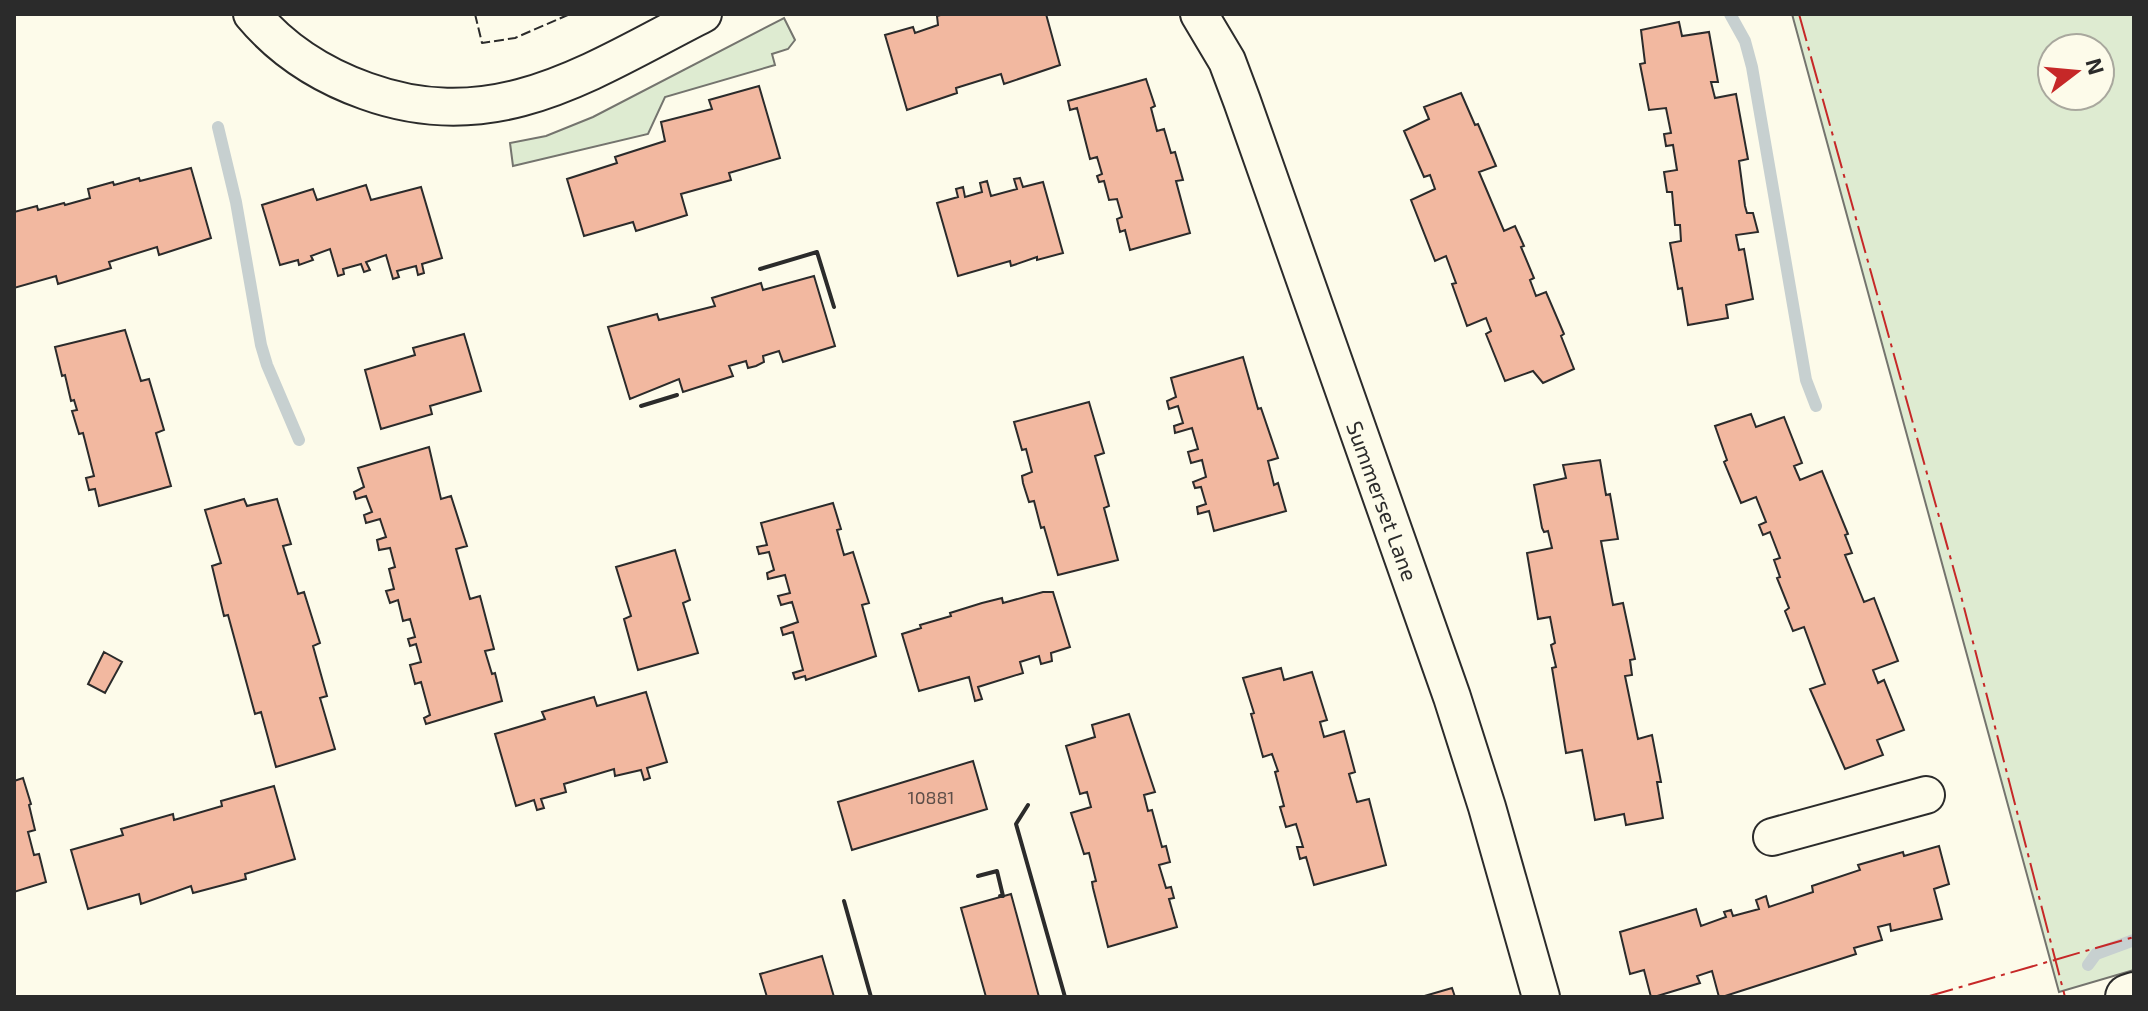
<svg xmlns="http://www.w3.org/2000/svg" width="2148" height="1011" font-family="'Exo 2',sans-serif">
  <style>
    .green { fill: #deebd1; stroke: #74746e; stroke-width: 2; fill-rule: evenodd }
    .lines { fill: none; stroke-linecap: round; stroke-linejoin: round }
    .stream { stroke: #c7d0d0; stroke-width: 12 }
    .building { fill: #f2b8a0; stroke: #2b2b2b; stroke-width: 2 }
    .street-casing { stroke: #2b2b2b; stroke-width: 40 }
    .primary-casing { stroke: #2b2b2b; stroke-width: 48 }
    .street { stroke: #fdfbea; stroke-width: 36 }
    .primary { stroke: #fdfbea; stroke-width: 44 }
    .fence { stroke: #2b2b2b; stroke-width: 2; stroke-dasharray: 10 4; stroke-linecap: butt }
    .wall { stroke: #2b2b2b; stroke-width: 4 }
    .power { stroke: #c62828; stroke-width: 2; stroke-dasharray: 28 6 4 6; stroke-linecap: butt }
    .labels { text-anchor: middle; stroke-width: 6; stroke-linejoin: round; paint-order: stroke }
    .number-label { font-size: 18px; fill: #5d4e48 }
    .street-label { font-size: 22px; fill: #2b2b2b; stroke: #fdfbea }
  </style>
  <rect width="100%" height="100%" fill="#fdfbea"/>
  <path class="green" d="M 1792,14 L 2134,14 L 2134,970 L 2059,992 ZM 2052,48 L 2100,48 L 2100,96 L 2052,96 Z
    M 784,18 L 795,40 L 788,49 L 772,54 L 775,65 L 665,97 L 648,134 L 513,166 L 510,143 L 546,136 L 593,117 Z"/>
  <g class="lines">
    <path class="stream" d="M 1730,14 L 1745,41 L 1752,67 L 1806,380 L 1816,406
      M 218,127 L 236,202 L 261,345 L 267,365 L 299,440
      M 2088,965 L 2096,954 L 2134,940"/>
  </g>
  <path class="building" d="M 944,14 L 1046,14 L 1060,65 L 1004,84 L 1001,74 L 956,88 L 957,93 L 907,110 L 885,35 L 913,27 L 915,33 L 938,25 L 937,16 Z
    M 1679,22 L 1682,36 L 1709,32 L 1718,82 L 1711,82 L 1715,98 L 1736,94 L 1748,159 L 1739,161 L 1745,206 L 1747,213 L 1753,213 L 1758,232 L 1736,235 L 1739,250 L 1744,249 L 1753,299 L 1726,305 L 1728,318 L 1688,325 L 1682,288 L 1678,289 L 1670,243 L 1681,241 L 1680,225 L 1675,225 L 1672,192 L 1667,192 L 1664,172 L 1677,170 L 1673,145 L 1666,146 L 1664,134 L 1671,133 L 1666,108 L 1649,110 L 1640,64 L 1645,63 L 1641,30 Z
    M 1146,79 L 1155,106 L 1151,108 L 1157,131 L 1164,129 L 1171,153 L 1175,152 L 1183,180 L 1176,181 L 1190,233 L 1130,250 L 1125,230 L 1120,232 L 1117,219 L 1122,217 L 1117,199 L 1109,200 L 1104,181 L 1099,182 L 1097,176 L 1102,174 L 1097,157 L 1090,159 L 1077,108 L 1070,110 L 1068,101 Z
    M 759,86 L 780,158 L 729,173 L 731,180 L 681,194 L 687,215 L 636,231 L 633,222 L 584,236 L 567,179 L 617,163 L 615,157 L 665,141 L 661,122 L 712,109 L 709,100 Z
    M 1461,93 L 1475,125 L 1478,124 L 1496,166 L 1479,172 L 1504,231 L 1515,226 L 1524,246 L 1521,247 L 1534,278 L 1530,280 L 1536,296 L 1546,292 L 1564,334 L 1561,336 L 1574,369 L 1543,383 L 1533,371 L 1505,381 L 1486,334 L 1491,331 L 1486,318 L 1467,326 L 1452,284 L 1456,283 L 1446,256 L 1435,261 L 1411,200 L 1435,189 L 1430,175 L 1424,177 L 1404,131 L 1429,119 L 1424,107 Z
    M 191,168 L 211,238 L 159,255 L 157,247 L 109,262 L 111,268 L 58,284 L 56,276 L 14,288 L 14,212 L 37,206 L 38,210 L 64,203 L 65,205 L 90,198 L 88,189 L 113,182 L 114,185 L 139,178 L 140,181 Z
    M 1020,178 L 1023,187 L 1043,182 L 1063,253 L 1037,260 L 1037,257 L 1011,266 L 1010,261 L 958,276 L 937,203 L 958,197 L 956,189 L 963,187 L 965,197 L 982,192 L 980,183 L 987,181 L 991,196 L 1017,189 L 1014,179 Z
    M 366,185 L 371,200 L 421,187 L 442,258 L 422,264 L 424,273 L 418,275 L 416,266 L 397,271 L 399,277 L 393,279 L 386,255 L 366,262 L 370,270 L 364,272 L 361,264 L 343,269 L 344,274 L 338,276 L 330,249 L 311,256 L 313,260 L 299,265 L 298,260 L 280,265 L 262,205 L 313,189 L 317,200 Z
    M 814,276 L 835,346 L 783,362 L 779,351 L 763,356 L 764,362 L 756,366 L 748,368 L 746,361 L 729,366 L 733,376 L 683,392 L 679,379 L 630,399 L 608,327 L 657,314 L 659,320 L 715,306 L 712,298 L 761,283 L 763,290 Z
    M 125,330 L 141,381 L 149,379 L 164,430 L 156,433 L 171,486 L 99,506 L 95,489 L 89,490 L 86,478 L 94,476 L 83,433 L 79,434 L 72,411 L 77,410 L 74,400 L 71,401 L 65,375 L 62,376 L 55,347 Z
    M 464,334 L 481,391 L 430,406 L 432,414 L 381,429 L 365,370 L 415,355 L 413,348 Z
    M 1243,357 L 1258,409 L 1261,408 L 1278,458 L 1268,461 L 1274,485 L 1278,483 L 1286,511 L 1214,531 L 1209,511 L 1198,514 L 1197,507 L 1206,504 L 1201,487 L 1195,488 L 1193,482 L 1206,477 L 1202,460 L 1191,463 L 1188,452 L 1198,449 L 1192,428 L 1175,433 L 1174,426 L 1183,423 L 1178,406 L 1169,409 L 1167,401 L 1176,397 L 1171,378 Z
    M 1089,402 L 1104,453 L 1095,456 L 1109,506 L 1104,508 L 1118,560 L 1058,575 L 1044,527 L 1041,528 L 1034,501 L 1029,502 L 1023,483 L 1022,476 L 1032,472 L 1026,449 L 1022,450 L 1014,422 Z
    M 1751,414 L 1756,427 L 1784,417 L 1802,463 L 1794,466 L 1800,480 L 1822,471 L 1848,534 L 1845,535 L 1852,553 L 1845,555 L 1864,602 L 1874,598 L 1898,661 L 1873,670 L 1878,683 L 1884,680 L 1904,730 L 1877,740 L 1883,755 L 1845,769 L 1810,689 L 1825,684 L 1804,627 L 1793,631 L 1785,611 L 1789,608 L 1777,578 L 1780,577 L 1774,560 L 1780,558 L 1770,532 L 1763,535 L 1759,525 L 1766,522 L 1756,497 L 1741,503 L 1724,462 L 1727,460 L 1715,426 Z
    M 429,447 L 441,499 L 451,496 L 467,546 L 456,549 L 470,599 L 480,596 L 494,649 L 485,651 L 492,674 L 495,673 L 502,701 L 426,724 L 424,718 L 430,715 L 421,682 L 415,684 L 410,665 L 421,662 L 416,644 L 410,646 L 408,639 L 415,637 L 410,619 L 403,621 L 398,600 L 390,603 L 386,591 L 394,589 L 389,569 L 395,567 L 390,548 L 379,550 L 377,540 L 386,537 L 380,519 L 366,523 L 364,515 L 372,512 L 366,496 L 356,499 L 354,492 L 364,487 L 358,468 Z
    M 1600,460 L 1606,495 L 1610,494 L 1618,539 L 1601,541 L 1613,605 L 1623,603 L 1635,659 L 1630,660 L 1632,675 L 1625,676 L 1638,739 L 1652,735 L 1661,782 L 1657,782 L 1663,818 L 1626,825 L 1624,814 L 1595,820 L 1582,750 L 1566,753 L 1552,668 L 1556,667 L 1551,645 L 1555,643 L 1550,617 L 1538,619 L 1527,553 L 1552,548 L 1548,531 L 1544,532 L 1542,528 L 1534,485 L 1566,478 L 1563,465 Z
    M 244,499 L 247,506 L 277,499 L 291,544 L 283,546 L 298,594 L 304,592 L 320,643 L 313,646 L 327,696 L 320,698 L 335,749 L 276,767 L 261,712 L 255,714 L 228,615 L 224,616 L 212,566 L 221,563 L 205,510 Z
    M 833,503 L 841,529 L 837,530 L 844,555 L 853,552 L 869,603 L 862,605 L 876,656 L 806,680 L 805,676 L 795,679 L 793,673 L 803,670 L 793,632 L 783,635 L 781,628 L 798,622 L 792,602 L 781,605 L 778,596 L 790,593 L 785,575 L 768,579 L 767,573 L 774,570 L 769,552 L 759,554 L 757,547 L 767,545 L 761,523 Z
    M 675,550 L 690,600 L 683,603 L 698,653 L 638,670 L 624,619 L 631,616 L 616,567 Z
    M 1043,592 L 1053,592 L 1070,647 L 1051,653 L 1052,661 L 1041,664 L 1039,656 L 1020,662 L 1023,673 L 978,687 L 982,699 L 975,701 L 969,677 L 919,691 L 902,634 L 921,628 L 920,625 L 951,616 L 950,613 L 982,603 L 1002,598 L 1003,603 Z
    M 104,652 L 122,662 L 105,693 L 88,684 Z
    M 1281,668 L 1284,680 L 1312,672 L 1327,720 L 1320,722 L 1324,737 L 1344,731 L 1355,772 L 1349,774 L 1357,802 L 1369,799 L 1386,865 L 1314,885 L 1306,857 L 1300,859 L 1297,847 L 1303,847 L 1296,824 L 1286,827 L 1280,807 L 1284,806 L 1275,772 L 1278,771 L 1272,754 L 1263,757 L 1251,714 L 1254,713 L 1243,678 Z
    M 646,692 L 667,762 L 647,768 L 650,778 L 644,780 L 641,770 L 615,776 L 614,769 L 564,784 L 566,792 L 541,799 L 544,808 L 537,810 L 534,800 L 516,806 L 495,734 L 545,719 L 542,712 L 594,697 L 597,706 Z
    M 1129,714 L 1155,792 L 1144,795 L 1148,811 L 1152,810 L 1162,847 L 1166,846 L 1170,862 L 1159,865 L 1166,888 L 1171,887 L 1174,898 L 1169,899 L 1177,927 L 1108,947 L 1093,888 L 1092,882 L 1096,881 L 1089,853 L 1084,854 L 1071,813 L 1091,807 L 1087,792 L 1080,794 L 1066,746 L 1095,737 L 1092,725 Z
    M 973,761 L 987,809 L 852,850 L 838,802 Z
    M 23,778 L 31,804 L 29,805 L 35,830 L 28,832 L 34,855 L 39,854 L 46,882 L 14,892 L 14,781 Z
    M 274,786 L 295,859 L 245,874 L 246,879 L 193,893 L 191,886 L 141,904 L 139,894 L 88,909 L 71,850 L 123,835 L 121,829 L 173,814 L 174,820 L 222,806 L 221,801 Z
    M 1939,846 L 1949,884 L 1934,889 L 1942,919 L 1891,931 L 1890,924 L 1878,927 L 1882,940 L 1854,948 L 1856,954 L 1722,997 L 1719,997 L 1712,971 L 1697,976 L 1700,983 L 1654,997 L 1651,997 L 1644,970 L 1630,974 L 1620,932 L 1696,909 L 1701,926 L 1726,917 L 1724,912 L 1731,910 L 1733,916 L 1759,909 L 1756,900 L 1766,896 L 1769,907 L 1813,892 L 1812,886 L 1860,870 L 1858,865 L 1903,852 L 1904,856 Z
    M 1011,894 L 1039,997 L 986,997 L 961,908 Z
    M 822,956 L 834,997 L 767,997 L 760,974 Z
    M 1452,988 L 1455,997 L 1421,997 Z"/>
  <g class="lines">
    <defs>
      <path id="street" d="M 252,14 C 282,50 321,75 366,91 C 496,138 591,71 703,14
        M 1199,14 L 1227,61 L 1242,101 L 1452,697 L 1487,807 L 1541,997
        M 1772,837 L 1926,795"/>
      <path id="primary" d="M 2128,997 L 2134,995"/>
    </defs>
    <use href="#street" class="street-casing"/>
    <use href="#primary" class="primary-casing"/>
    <use href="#street" class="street"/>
    <use href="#primary" class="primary"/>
    <path class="fence" d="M 475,14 L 482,43 L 515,38 L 570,14"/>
    <path class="wall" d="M 760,269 L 817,252 L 834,307
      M 641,406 L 677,395
      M 1028,805 L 1016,824 L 1065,997
      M 978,876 L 997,871 L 1003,896 L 1000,896
      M 844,901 L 871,997"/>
    <path class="power" d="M 1799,14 L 1960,592 L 2065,997
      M 1926,997 L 2134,937"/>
  </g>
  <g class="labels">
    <g class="number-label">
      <text x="931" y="804">10881</text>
    </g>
    <g class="street-label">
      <text transform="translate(1382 501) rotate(70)" y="8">Summerset Lane</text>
    </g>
  </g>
  <rect width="2148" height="1011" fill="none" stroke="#2b2b2b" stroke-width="32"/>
  <g transform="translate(2076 72) rotate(74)"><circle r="38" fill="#fdfbea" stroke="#a9a89e" stroke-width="2"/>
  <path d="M0-6L14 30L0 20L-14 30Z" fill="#c62828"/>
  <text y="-12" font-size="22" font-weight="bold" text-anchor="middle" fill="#2b2b2b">N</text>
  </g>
</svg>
